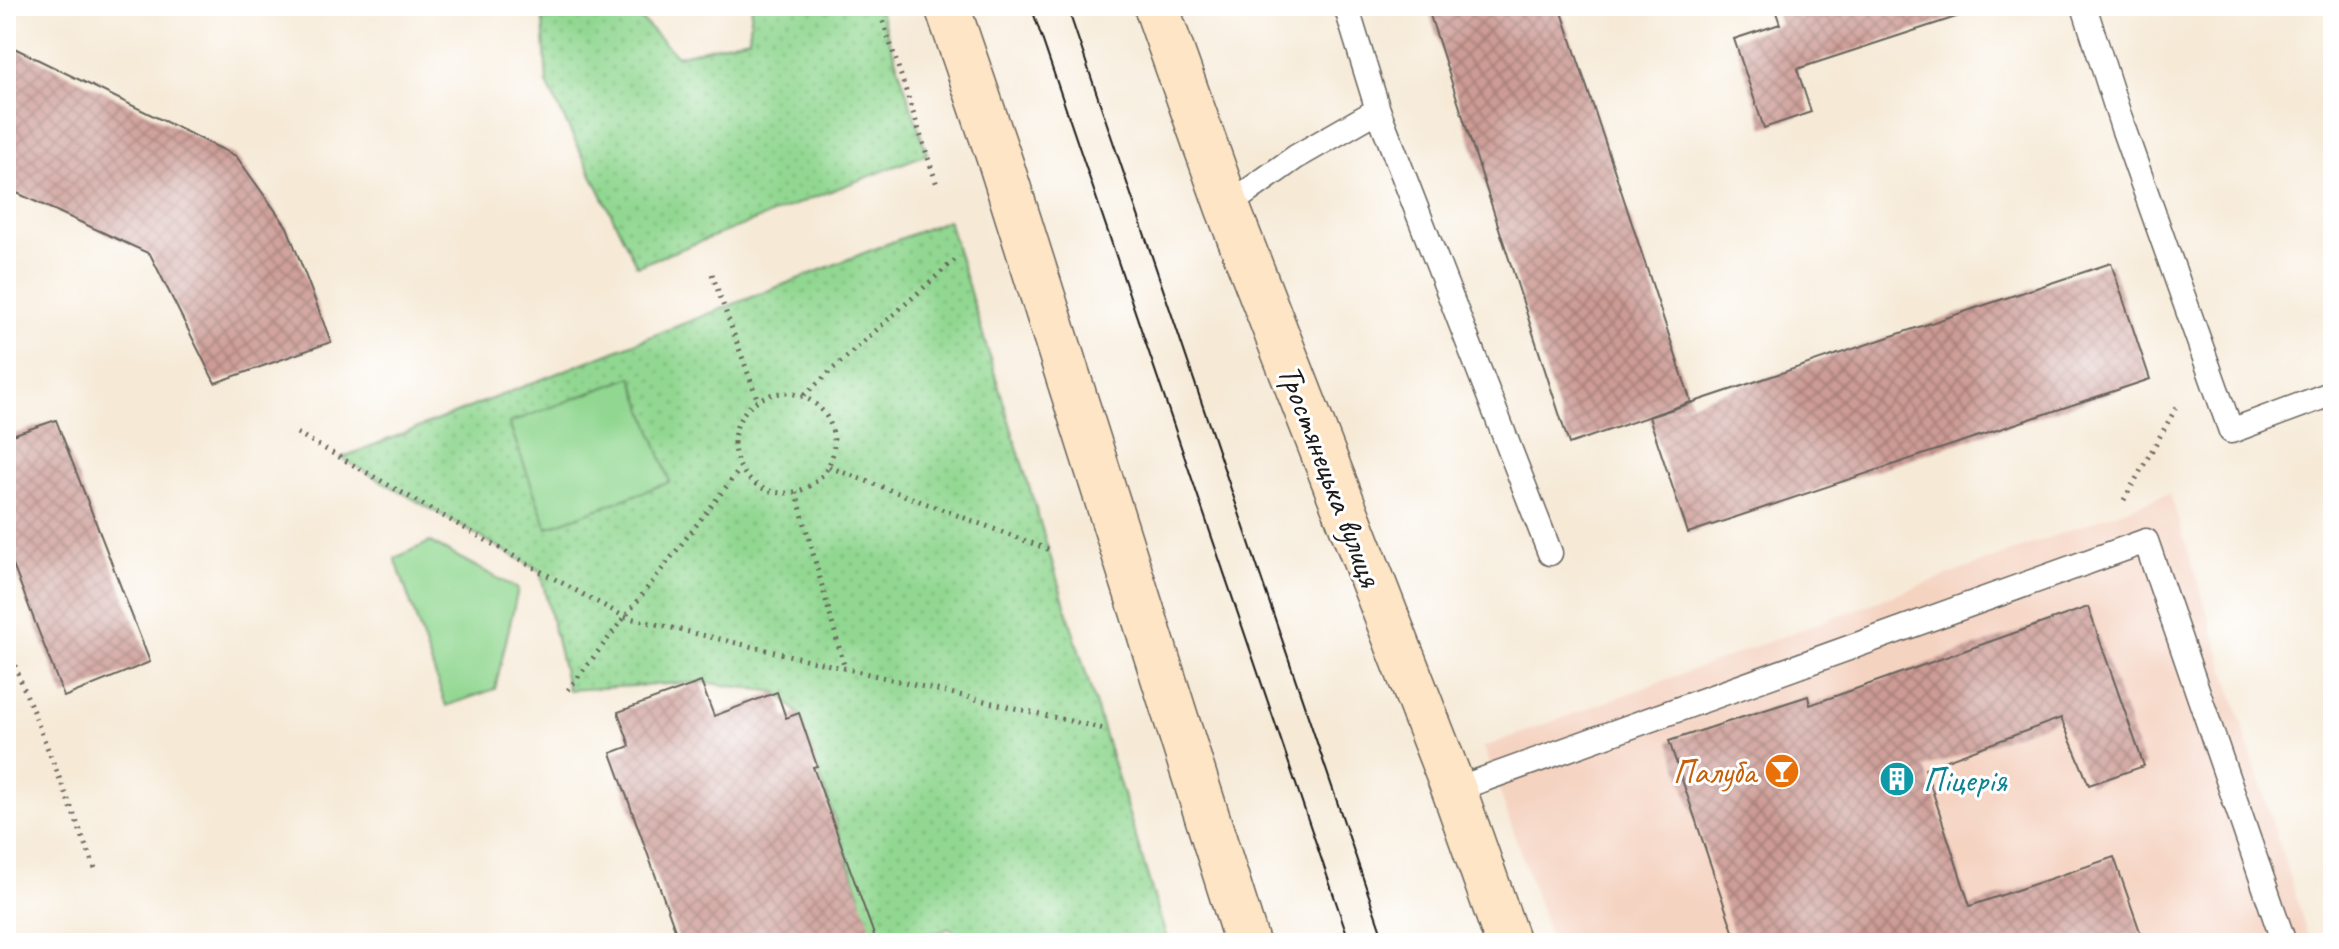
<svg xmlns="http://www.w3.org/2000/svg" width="2339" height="949" font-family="Caveat,sans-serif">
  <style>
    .built { fill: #f5d3c1 }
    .grass { fill: url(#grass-dots); stroke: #567a56; stroke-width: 2 }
    .park { fill: #91d791; stroke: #567a56; stroke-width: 2 }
    .building { fill: url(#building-cross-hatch) }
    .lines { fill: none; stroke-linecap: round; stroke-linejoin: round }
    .lane-casing { stroke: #68645d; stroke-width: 27 }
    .secondary-casing { stroke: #68645d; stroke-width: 47 }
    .path { stroke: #68645d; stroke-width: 5; stroke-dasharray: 2 6; stroke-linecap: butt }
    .lane { stroke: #fff; stroke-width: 24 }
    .secondary { stroke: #fde5c5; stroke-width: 44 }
    .tram { stroke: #1c1c1c; stroke-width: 2 }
    .labels { text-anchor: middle; stroke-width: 6; stroke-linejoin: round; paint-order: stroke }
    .street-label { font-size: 34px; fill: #1c1c1c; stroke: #fff }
    .food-label { font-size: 34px; fill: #c56008; stroke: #fff; text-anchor: end }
    .culture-label { font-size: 34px; fill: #0d838f; stroke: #fff; text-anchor: start }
  </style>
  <defs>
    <pattern id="grass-dots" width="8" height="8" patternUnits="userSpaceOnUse" patternTransform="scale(2)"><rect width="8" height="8" fill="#91d791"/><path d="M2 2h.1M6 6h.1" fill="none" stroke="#7cb87c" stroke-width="1.8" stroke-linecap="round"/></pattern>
    <pattern id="building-cross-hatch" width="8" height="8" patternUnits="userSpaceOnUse" patternTransform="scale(2)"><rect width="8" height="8" fill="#cd9b95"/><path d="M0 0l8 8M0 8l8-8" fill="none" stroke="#a67e79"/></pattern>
  </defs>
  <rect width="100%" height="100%" fill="#fff"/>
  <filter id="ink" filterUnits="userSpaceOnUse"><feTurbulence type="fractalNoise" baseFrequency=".0125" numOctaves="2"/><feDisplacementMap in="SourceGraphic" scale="16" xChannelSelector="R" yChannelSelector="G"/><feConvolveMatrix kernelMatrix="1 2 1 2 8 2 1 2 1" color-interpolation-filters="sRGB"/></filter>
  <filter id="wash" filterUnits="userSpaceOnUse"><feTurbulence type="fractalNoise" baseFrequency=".006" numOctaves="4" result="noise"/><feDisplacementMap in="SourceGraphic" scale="32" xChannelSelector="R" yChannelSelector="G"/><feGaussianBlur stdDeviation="1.8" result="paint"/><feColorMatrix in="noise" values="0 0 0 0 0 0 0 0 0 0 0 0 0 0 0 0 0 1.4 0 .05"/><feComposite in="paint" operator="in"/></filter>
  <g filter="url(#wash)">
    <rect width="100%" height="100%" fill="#f6ead7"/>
    <path class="built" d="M 2170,493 L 2310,943 L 1552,943 L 1484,747 Z"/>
    <path class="grass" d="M 542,6 L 628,6 L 677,56 L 749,38 L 752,6 L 878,6 L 927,154 L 637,266 L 547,84 Z
      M 948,220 L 1168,943 L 963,943 L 950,928 L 911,943 L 871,943 L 858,890 L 799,714 L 777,692 L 701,682 L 568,690 L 540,571 L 341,458 Z"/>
    <path class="park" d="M 632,377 L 670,482 L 547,528 L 509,423 Z
      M 430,542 L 518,589 L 495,689 L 446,706 L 395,558 Z"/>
    <g id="blocks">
      <path class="building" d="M 1427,6 L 1560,6 L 1691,402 L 1569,444 Z
        M 1774,6 L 1957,6 L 1959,16 L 1797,69 L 1811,112 L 1764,128 L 1734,39 L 1780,24 Z
        M 6,44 L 236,156 L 287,227 L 331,342 L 215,383 L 150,254 L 6,188 Z
        M 2111,263 L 2150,379 L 1688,533 L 1649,417 Z
        M 56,420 L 150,662 L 64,697 L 6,547 L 6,437 Z
        M 2088,607 L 2144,766 L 2089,785 L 2061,718 L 1925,768 L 1970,906 L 2114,857 L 2144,943 L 1737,943 L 1669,741 L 1808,696 L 1810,705 Z
        M 701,682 L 714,716 L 777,692 L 786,718 L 799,713 L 817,766 L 813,767 L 877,943 L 680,943 L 611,753 L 630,746 L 618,712 Z"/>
    </g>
  </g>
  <g filter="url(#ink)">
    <use href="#blocks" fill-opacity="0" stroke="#68645d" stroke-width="2"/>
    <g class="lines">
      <defs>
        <path id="lane" d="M 1346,6 L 1378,110 L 1550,553
          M 2084,6 L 2123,128 L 2231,431 L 2333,393
          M 1227,206 L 1296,157 L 1378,110
          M 1454,790 L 2146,541 L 2284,943"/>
        <path id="secondary" d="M 947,6 L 1001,164 L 1247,943
          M 1156,6 L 1227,206 L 1454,790 L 1508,943"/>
      </defs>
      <use href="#lane" class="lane-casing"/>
      <use href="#secondary" class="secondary-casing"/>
      <path class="path" d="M 878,6 L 937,185
        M 712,274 L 757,398
        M734 443a50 50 0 1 1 100 0a50 50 0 1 1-100 0Z
        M 804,395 L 959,256
        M 297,433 L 540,571 L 625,617 L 1104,729
        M 829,467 L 1050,550
        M 796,492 L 845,669
        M 2124,500 L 2176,408
        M 6,643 L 96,871
        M 568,690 L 740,469"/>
      <use href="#lane" class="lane"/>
      <use href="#secondary" class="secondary"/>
      <path class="tram" d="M 1031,6 L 1350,943
        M 1067,6 L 1385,943"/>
    </g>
  </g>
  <defs>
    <symbol id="bar-disc" viewBox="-11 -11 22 22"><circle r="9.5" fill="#e8710a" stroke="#fff"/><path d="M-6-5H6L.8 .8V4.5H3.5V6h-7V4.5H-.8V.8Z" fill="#fff"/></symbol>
    <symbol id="building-disc" viewBox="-11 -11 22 22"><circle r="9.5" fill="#0f9aa8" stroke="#fff"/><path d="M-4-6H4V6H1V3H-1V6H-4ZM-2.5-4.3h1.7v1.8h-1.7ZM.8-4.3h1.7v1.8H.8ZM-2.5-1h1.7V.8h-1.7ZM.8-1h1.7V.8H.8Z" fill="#fff"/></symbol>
  </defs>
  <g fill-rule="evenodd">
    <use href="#bar-disc" x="1762" y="751" width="40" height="40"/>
    <use href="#building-disc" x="1877" y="759" width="40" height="40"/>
  </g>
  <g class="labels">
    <g class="street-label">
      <text transform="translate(1331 475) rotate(69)" y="12">Тростянецька вулиця</text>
    </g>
    <g class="food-label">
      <text x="1756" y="783">Палуба</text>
    </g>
    <g class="culture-label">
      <text x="1923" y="791">Піцерія</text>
    </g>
  </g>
  <rect width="2339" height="949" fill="none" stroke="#fff" stroke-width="32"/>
</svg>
